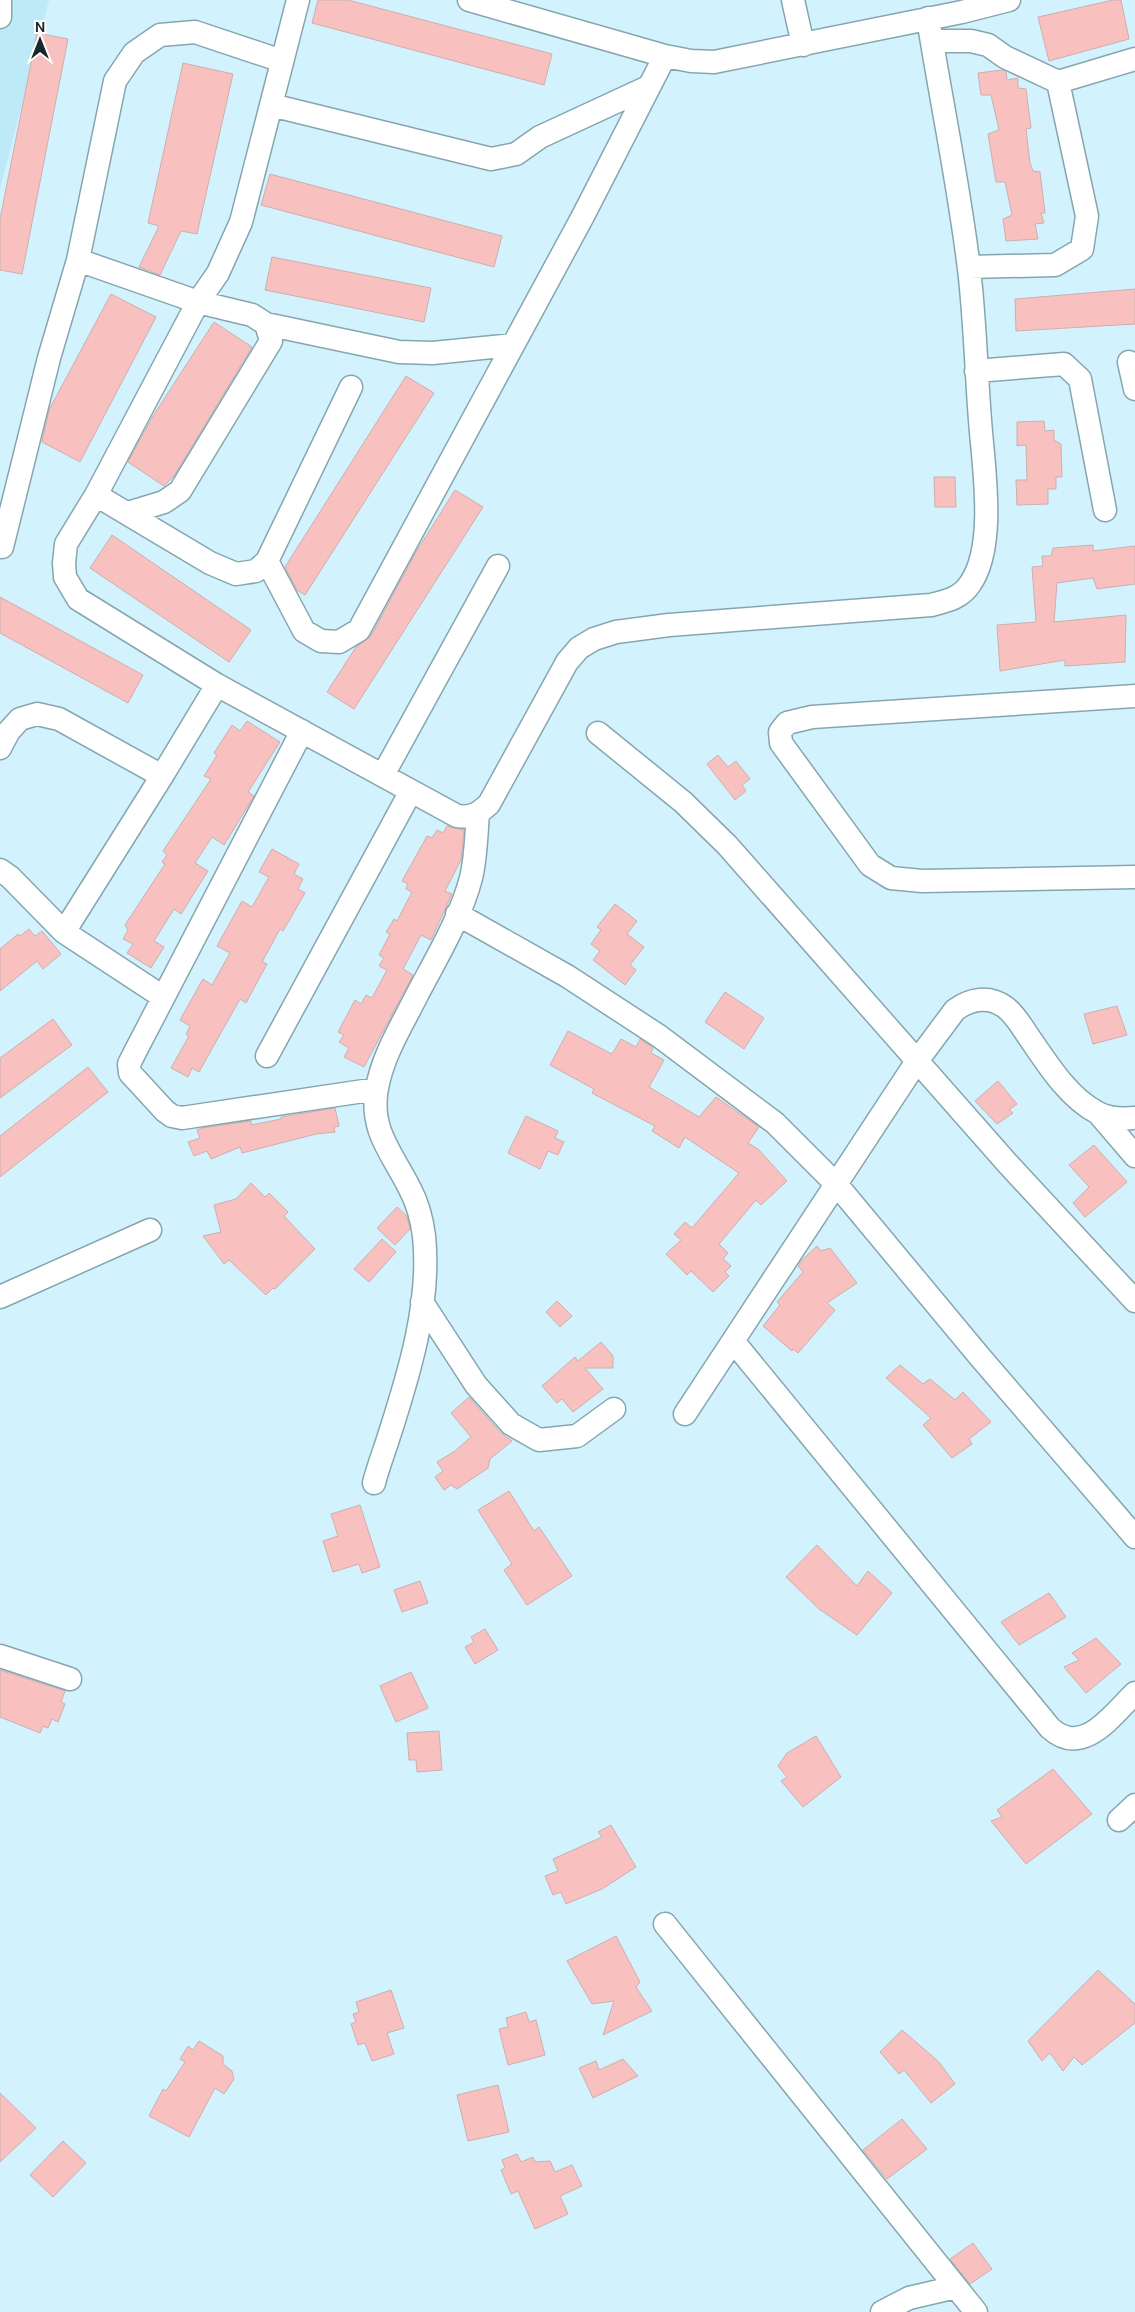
<svg xmlns="http://www.w3.org/2000/svg" width="1135" height="2312" font-family="'DM Sans',sans-serif">
  <style>
    .built { fill: #bee9f6 }
    .building { fill: #f8c1c0; stroke: #ceaead }
    .lines { fill: none; stroke-linecap: round; stroke-linejoin: round }
    .minor-casing { stroke: #86a6af; stroke-width: 25 }
    .minor { stroke: #fff; stroke-width: 22 }
  </style>
  <rect width="100%" height="100%" fill="#d2f3fe"/>
  <path class="built" d="M 0,0 L 49,0 L 0,189 Z"/>
  <path class="building" d="M 318,0 L 348,0 L 552,54 L 544,85 L 312,23 Z
    M 1113,0 L 1121,0 L 1129,39 L 1049,61 L 1038,17 Z
    M 37,33 L 68,39 L 22,274 L 0,270 L 0,219 Z
    M 183,63 L 233,74 L 197,234 L 181,231 L 160,275 L 139,267 L 159,226 L 148,223 Z
    M 1002,70 L 1006,72 L 1007,80 L 1018,78 L 1018,88 L 1026,89 L 1031,128 L 1026,129 L 1030,163 L 1033,171 L 1040,172 L 1045,213 L 1041,213 L 1044,223 L 1035,224 L 1038,239 L 1006,241 L 1003,219 L 1012,215 L 1005,182 L 996,182 L 988,134 L 999,130 L 991,95 L 981,95 L 978,73 Z
    M 270,174 L 502,236 L 494,267 L 261,205 Z
    M 272,257 L 431,288 L 424,322 L 265,290 Z
    M 1135,289 L 1135,324 L 1016,331 L 1015,299 Z
    M 111,294 L 156,317 L 80,462 L 42,442 L 49,410 Z
    M 214,322 L 252,347 L 174,476 L 164,486 L 128,462 L 153,416 Z
    M 406,376 L 434,393 L 305,595 L 297,590 L 285,567 Z
    M 1044,421 L 1045,431 L 1054,430 L 1054,440 L 1061,444 L 1062,477 L 1056,477 L 1056,489 L 1048,489 L 1048,504 L 1017,505 L 1016,480 L 1027,480 L 1026,445 L 1017,446 L 1017,422 Z
    M 934,477 L 955,477 L 956,507 L 935,507 Z
    M 455,490 L 483,507 L 354,709 L 327,692 L 356,647 L 371,636 L 416,552 Z
    M 112,535 L 251,630 L 229,662 L 90,568 Z
    M 1093,545 L 1093,551 L 1135,546 L 1135,584 L 1097,589 L 1093,578 L 1057,583 L 1054,622 L 1126,615 L 1125,662 L 1065,666 L 1065,660 L 1000,671 L 997,625 L 1036,622 L 1032,567 L 1043,566 L 1042,556 L 1051,556 L 1053,548 Z
    M 0,597 L 143,675 L 128,703 L 0,633 Z
    M 247,721 L 280,742 L 248,792 L 254,796 L 224,845 L 212,837 L 195,863 L 208,871 L 181,914 L 174,909 L 154,941 L 164,947 L 151,968 L 127,953 L 133,944 L 123,939 L 128,930 L 125,925 L 165,864 L 162,862 L 167,855 L 163,851 L 211,779 L 204,776 L 217,755 L 214,753 L 232,725 L 240,731 Z
    M 718,755 L 728,767 L 736,761 L 750,779 L 742,785 L 746,791 L 735,800 L 707,764 Z
    M 447,826 L 464,830 L 461,860 L 445,891 L 452,894 L 431,940 L 421,935 L 403,969 L 413,975 L 364,1067 L 344,1057 L 349,1048 L 339,1042 L 344,1035 L 338,1032 L 355,1000 L 361,1004 L 366,995 L 372,998 L 387,970 L 379,966 L 384,958 L 379,955 L 390,934 L 386,932 L 394,919 L 397,921 L 412,892 L 406,889 L 408,884 L 402,881 L 427,836 L 432,838 L 437,830 L 443,833 Z
    M 272,849 L 299,864 L 294,874 L 303,879 L 298,889 L 305,893 L 283,931 L 280,929 L 262,962 L 267,964 L 246,1003 L 240,999 L 199,1072 L 192,1068 L 188,1077 L 171,1068 L 189,1036 L 186,1034 L 190,1026 L 180,1020 L 203,979 L 212,985 L 230,953 L 217,946 L 242,901 L 252,907 L 269,877 L 259,872 Z
    M 615,904 L 637,921 L 627,934 L 644,947 L 630,965 L 636,970 L 625,985 L 593,960 L 600,951 L 591,944 L 601,930 L 597,927 Z
    M 29,929 L 35,936 L 42,931 L 61,954 L 43,969 L 37,961 L 0,991 L 0,949 L 18,934 L 20,936 Z
    M 725,992 L 764,1018 L 744,1049 L 705,1022 Z
    M 1117,1006 L 1127,1035 L 1093,1044 L 1084,1014 Z
    M 53,1019 L 72,1045 L 0,1098 L 0,1058 Z
    M 568,1031 L 612,1054 L 621,1039 L 636,1047 L 640,1039 L 653,1048 L 651,1053 L 664,1060 L 649,1087 L 699,1117 L 716,1097 L 759,1127 L 748,1143 L 758,1149 L 787,1181 L 761,1205 L 756,1200 L 719,1244 L 728,1253 L 723,1259 L 731,1266 L 725,1272 L 729,1276 L 713,1292 L 691,1271 L 687,1275 L 666,1254 L 681,1240 L 674,1234 L 685,1222 L 692,1228 L 739,1173 L 685,1137 L 679,1148 L 652,1131 L 655,1126 L 592,1093 L 594,1089 L 550,1065 Z
    M 88,1067 L 108,1092 L 0,1177 L 0,1136 Z
    M 998,1081 L 1017,1104 L 1009,1110 L 1013,1113 L 997,1124 L 975,1101 Z
    M 335,1108 L 339,1126 L 334,1127 L 335,1132 L 316,1134 L 242,1153 L 240,1147 L 211,1159 L 207,1151 L 194,1156 L 188,1142 L 200,1138 L 197,1130 L 202,1128 L 251,1121 L 251,1125 L 281,1119 L 281,1117 Z
    M 526,1116 L 558,1131 L 555,1138 L 564,1142 L 558,1155 L 548,1151 L 540,1169 L 508,1153 Z
    M 1094,1145 L 1127,1182 L 1085,1217 L 1073,1203 L 1089,1187 L 1069,1165 Z
    M 251,1183 L 265,1197 L 269,1193 L 288,1212 L 284,1216 L 315,1249 L 275,1289 L 273,1288 L 266,1295 L 229,1260 L 224,1264 L 203,1236 L 221,1232 L 214,1205 L 236,1199 Z
    M 397,1207 L 407,1216 L 410,1229 L 395,1245 L 377,1228 Z
    M 382,1239 L 396,1252 L 369,1282 L 354,1269 Z
    M 817,1246 L 821,1251 L 830,1248 L 857,1283 L 827,1303 L 835,1310 L 798,1353 L 793,1349 L 792,1351 L 763,1326 L 780,1305 L 777,1302 L 803,1272 L 798,1266 L 803,1259 Z
    M 557,1301 L 572,1316 L 560,1327 L 546,1312 Z
    M 601,1342 L 613,1356 L 613,1368 L 585,1368 L 603,1389 L 573,1412 L 562,1399 L 557,1403 L 542,1386 L 575,1357 L 578,1361 Z
    M 900,1365 L 923,1384 L 930,1379 L 955,1400 L 963,1392 L 991,1422 L 969,1439 L 972,1444 L 952,1458 L 923,1425 L 931,1418 L 886,1378 Z
    M 469,1397 L 501,1433 L 512,1441 L 490,1459 L 488,1468 L 457,1489 L 451,1485 L 444,1490 L 435,1477 L 443,1471 L 437,1462 L 455,1451 L 471,1437 L 451,1413 Z
    M 509,1491 L 534,1531 L 539,1527 L 572,1576 L 527,1605 L 504,1570 L 512,1564 L 478,1510 Z
    M 360,1505 L 380,1567 L 362,1573 L 359,1564 L 333,1572 L 323,1541 L 338,1536 L 331,1514 Z
    M 817,1545 L 857,1586 L 868,1571 L 892,1593 L 857,1635 L 819,1609 L 786,1577 Z
    M 420,1581 L 428,1603 L 402,1612 L 394,1590 Z
    M 1049,1593 L 1066,1617 L 1019,1645 L 1001,1622 Z
    M 485,1629 L 498,1650 L 475,1664 L 465,1647 L 474,1642 L 471,1637 Z
    M 1096,1638 L 1121,1664 L 1086,1693 L 1064,1667 L 1079,1660 L 1072,1653 Z
    M 0,1670 L 65,1691 L 61,1702 L 65,1704 L 58,1722 L 52,1719 L 48,1728 L 43,1726 L 40,1733 L 0,1717 Z
    M 411,1672 L 428,1708 L 396,1722 L 380,1686 Z
    M 439,1731 L 442,1770 L 417,1772 L 416,1760 L 409,1760 L 407,1733 Z
    M 816,1736 L 841,1777 L 803,1807 L 781,1781 L 787,1777 L 778,1766 L 787,1753 Z
    M 1053,1769 L 1092,1814 L 1026,1864 L 991,1821 L 1002,1817 L 997,1810 Z
    M 611,1825 L 636,1867 L 602,1889 L 566,1904 L 561,1892 L 553,1895 L 545,1876 L 558,1871 L 553,1859 L 602,1837 L 598,1832 Z
    M 616,1936 L 640,1982 L 636,1987 L 652,2011 L 603,2035 L 614,2001 L 592,2004 L 567,1961 Z
    M 1098,1970 L 1135,2004 L 1135,2023 L 1082,2065 L 1074,2057 L 1063,2071 L 1050,2053 L 1042,2061 L 1028,2041 Z
    M 391,1990 L 404,2028 L 387,2033 L 394,2054 L 372,2061 L 365,2043 L 358,2045 L 351,2024 L 356,2022 L 353,2014 L 359,2012 L 356,2002 Z
    M 526,2012 L 529,2022 L 536,2020 L 545,2055 L 508,2065 L 499,2029 L 508,2027 L 506,2018 Z
    M 902,2030 L 939,2062 L 955,2084 L 931,2103 L 904,2070 L 899,2074 L 880,2052 Z
    M 199,2041 L 223,2056 L 223,2064 L 232,2071 L 234,2079 L 224,2094 L 215,2088 L 189,2137 L 149,2116 L 163,2089 L 166,2091 L 185,2062 L 180,2059 L 188,2046 L 193,2050 Z
    M 623,2059 L 638,2076 L 593,2098 L 579,2068 L 596,2061 L 599,2070 Z
    M 498,2085 L 509,2132 L 468,2141 L 457,2095 Z
    M 0,2093 L 36,2128 L 0,2162 Z
    M 902,2119 L 927,2149 L 887,2179 L 863,2150 Z
    M 63,2141 L 86,2163 L 53,2197 L 30,2175 Z
    M 517,2154 L 521,2162 L 533,2157 L 535,2162 L 550,2161 L 555,2172 L 572,2165 L 582,2186 L 560,2196 L 568,2214 L 535,2229 L 518,2191 L 511,2194 L 501,2170 L 505,2168 L 502,2160 Z
    M 973,2243 L 992,2269 L 970,2284 L 950,2259 Z"/>
  <g class="lines">
    <defs>
      <path id="minor" d="M 298,0 L 241,222 L 218,273 L 198,302 L 96,495 L 66,544 L 64,563 L 65,577 L 78,599 L 217,685 L 457,816 C 472,818 478,814 489,804 L 567,662 L 579,648 L 594,639 L 616,632 L 669,625 L 931,605 C 947,601 961,598 970,584 C 997,546 983,464 980,420 C 976,369 975,319 969,269 C 959,185 941,101 928,18
        M 469,0 L 665,56 L 691,61 L 714,62 L 962,12 L 1009,0
        M 793,0 L 803,45
        M 0,17 L 0,0
        M 932,41 L 971,41 L 988,45 L 1005,57 L 1058,82 L 1135,59
        M 271,105 L 491,159 L 516,154 L 540,137 L 648,87
        M 78,260 L 198,302 L 252,315 L 266,324 L 271,341 L 180,491 L 164,502 L 128,513
        M 969,267 L 1055,265 L 1082,249 L 1087,216 L 1058,82
        M 266,324 L 399,352 L 433,353 L 512,345
        M 1129,362 L 1135,389
        M 976,371 L 1064,364 L 1080,379 L 1105,510
        M 96,495 L 210,563 L 236,574 L 256,571 L 267,561 L 351,387
        M 2,547 L 49,358 L 78,260 L 115,81 L 134,53 L 160,35 L 195,32 L 282,61
        M 267,561 L 304,631 L 321,641 L 339,642 L 359,630 L 583,216 L 665,56
        M 1135,696 L 812,717 L 787,723 L 780,732 L 781,743 L 870,865 L 891,878 L 922,881 L 1135,877
        M 302,731 L 134,1054 L 129,1064 L 130,1073 L 165,1111 L 172,1116 L 182,1118 L 377,1089
        M 598,733 L 683,802 L 727,845 L 1008,1164 L 1135,1301
        M 0,748 L 9,731 L 20,719 L 37,714 L 59,719 L 162,776
        M 383,775 L 498,566
        M 0,870 L 10,877 L 64,932 L 163,997
        M 457,914 L 567,976 L 659,1036 L 775,1123 L 837,1185 L 980,1357 L 1135,1537
        M 64,932 L 162,776 L 217,685
        M 267,1056 L 411,791
        M 1099,1114 L 1135,1156
        M 0,1297 L 150,1230
        M 422,1302 L 476,1385 L 511,1424 L 539,1440 L 577,1436 L 614,1409
        M 733,1341 L 1050,1728 C 1083,1758 1112,1715 1135,1693
        M 685,1414 L 917,1061 L 955,1010 C 970,999 989,995 1005,1007 C 1016,1015 1023,1029 1031,1040 C 1048,1065 1069,1098 1098,1113 C 1109,1119 1122,1119 1135,1118
        M 374,1483 C 378,1467 384,1452 389,1436 C 409,1374 431,1303 424,1236 C 422,1220 418,1204 410,1189 C 393,1154 369,1131 377,1088 C 383,1055 402,1025 417,995 C 436,959 461,917 471,878 C 476,858 476,836 478,814
        M 0,1656 L 70,1679
        M 1119,1820 L 1135,1805
        M 665,1924 L 976,2312
        M 882,2312 L 909,2298 L 956,2287"/>
    </defs>
    <use href="#minor" class="minor-casing"/>
    <use href="#minor" class="minor"/>
  </g>
  <g transform="translate(40 40)" stroke="#ffffff" stroke-width="4" paint-order="stroke">
  <path d="M0-4L9 19L0 12L-9 19Z" fill="#19262a"/>
  <text y="-8" font-size="14" font-weight="bold" text-anchor="middle" fill="#19262a">N</text>
  </g>
</svg>
